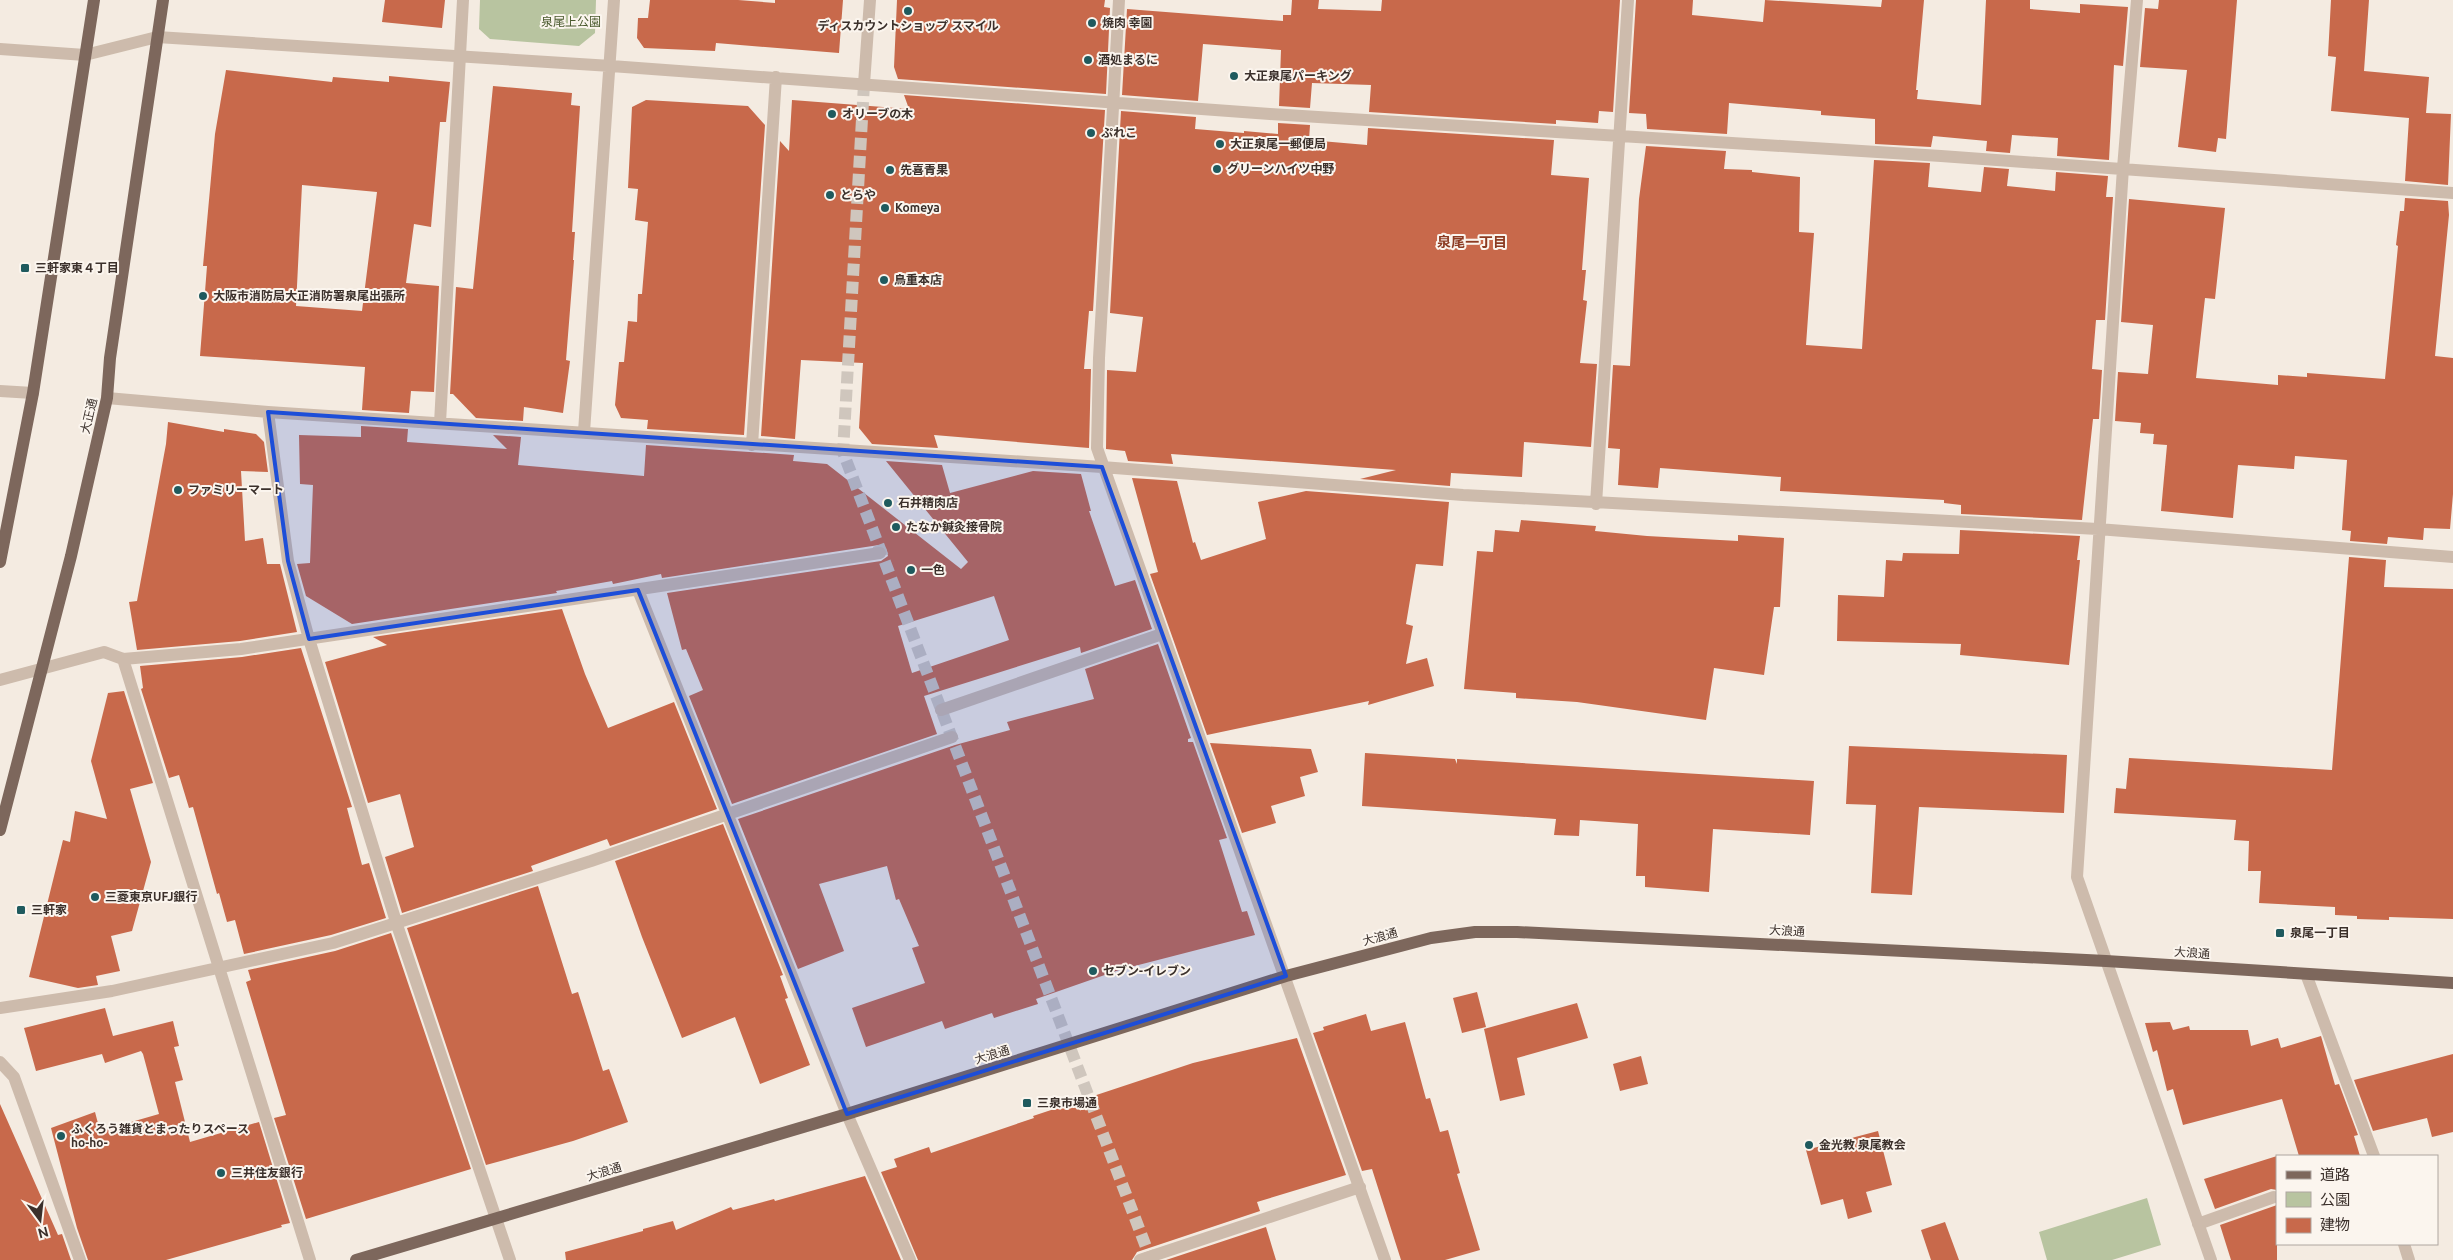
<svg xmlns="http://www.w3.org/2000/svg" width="2453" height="1260" font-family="Ubuntu,'Noto Sans JP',sans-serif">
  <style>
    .green { fill: #b8c4a0 }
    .building { fill: #c8694b; fill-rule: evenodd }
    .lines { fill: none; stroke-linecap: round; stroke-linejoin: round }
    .minor-tunnel { stroke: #cfc6bd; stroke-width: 12; stroke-dasharray: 12 6; stroke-linecap: butt }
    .minor { stroke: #cdbbac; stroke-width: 12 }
    .major { stroke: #7d675c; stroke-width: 12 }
    .marked { fill: #1d4ed8; fill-opacity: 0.2; stroke: #1d4ed8; stroke-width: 4; stroke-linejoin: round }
    .poi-dot { fill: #1f5a5e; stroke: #fbf5ee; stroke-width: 2 }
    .labels { text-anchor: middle; stroke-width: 4; stroke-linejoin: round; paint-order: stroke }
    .park-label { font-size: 12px; fill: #4a5a2e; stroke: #fbf5ee }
    .poi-label { font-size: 12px; font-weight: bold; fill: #3b302b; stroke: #fbf5ee; text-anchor: start }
    .street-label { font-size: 12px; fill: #3b302b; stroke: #fbf5ee }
    .neighbourhood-label { font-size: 14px; font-weight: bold; fill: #8c3b22; stroke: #fbf5ee }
  </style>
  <rect width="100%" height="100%" fill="#f4ebe1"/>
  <path class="green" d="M 480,0 L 596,0 L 595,33 L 579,46 L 490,39 L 479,29 Z
    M 2147,1198 L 2161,1245 L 2112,1260 L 2047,1260 L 2039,1232 Z"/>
  <path class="building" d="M 385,0 L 445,0 L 442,28 L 382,22 Z
    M 650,0 L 738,0 L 775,3 L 775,0 L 843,0 L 839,53 L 716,43 L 715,51 L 644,48 L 637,38 L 638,18 L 648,18 Z
    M 897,0 L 1105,0 L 1104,7 L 1110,8 L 1106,94 L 898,79 L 894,67 Z
    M 1292,0 L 1319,0 L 1318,9 L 1381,11 L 1382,0 L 1620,0 L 1613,112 L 1599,111 L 1598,123 L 1556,120 L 1556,124 L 1369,112 L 1371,85 L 1312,83 L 1310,108 L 1279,106 L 1281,50 L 1203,44 L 1198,101 L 1122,95 L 1127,9 L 1283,21 L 1283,15 L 1291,15 Z
    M 1636,0 L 1693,0 L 1692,15 L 1763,22 L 1765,0 L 1881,7 L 1882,0 L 1924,0 L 1916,90 L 1918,90 L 1917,99 L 1981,105 L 1986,0 L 2030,0 L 2030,9 L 2080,13 L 2080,4 L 2128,7 L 2123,66 L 2114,65 L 2109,160 L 2057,156 L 2058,138 L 2012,135 L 2010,153 L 1986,151 L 1987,141 L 1933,136 L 1931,147 L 1875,144 L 1875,119 L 1821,115 L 1821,111 L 1729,103 L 1727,134 L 1647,129 L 1646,114 L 1629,113 Z
    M 2159,0 L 2237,0 L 2226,139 L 2218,138 L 2216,152 L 2178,147 L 2187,70 L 2140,67 L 2145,8 L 2158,9 Z
    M 2331,0 L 2369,0 L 2364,71 L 2429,77 L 2426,113 L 2451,114 L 2448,185 L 2405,181 L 2409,118 L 2331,111 L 2336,57 L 2328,56 Z
    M 226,70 L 332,82 L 333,77 L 389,82 L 389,76 L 450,82 L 446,122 L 440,122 L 431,227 L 414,224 L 406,283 L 439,286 L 434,392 L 411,391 L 409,413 L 362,410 L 365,367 L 200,356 L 207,266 L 203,266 L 215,134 ZM 302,185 L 377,192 L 362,311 L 296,306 Z
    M 493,86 L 572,93 L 571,105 L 580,106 L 572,232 L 575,232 L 573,260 L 574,260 L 566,360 L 570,361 L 563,413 L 524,407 L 523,421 L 476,418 L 453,394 L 450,394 L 456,287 L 473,289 Z
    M 904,95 L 1105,110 L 1093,311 L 1089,311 L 1084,369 L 1091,369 L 1089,448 L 934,435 L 938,448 L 872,444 L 859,428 L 863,363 L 801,360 L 795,439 L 761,436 L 780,141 L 789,151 L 792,100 L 909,109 Z
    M 646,100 L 748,106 L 765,125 L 744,435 L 647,429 L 648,420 L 621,418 L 615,405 L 619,362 L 624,362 L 628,321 L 637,322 L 638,294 L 642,294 L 648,222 L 635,220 L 638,189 L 628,188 L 632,107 Z
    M 1121,111 L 1196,117 L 1195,129 L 1244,133 L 1244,131 L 1278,134 L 1278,123 L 1310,125 L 1309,140 L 1367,145 L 1368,128 L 1554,140 L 1551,175 L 1589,178 L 1582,270 L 1586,270 L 1583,300 L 1587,301 L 1580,363 L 1597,364 L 1591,447 L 1524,442 L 1522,477 L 1451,473 L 1450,486 L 1360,479 L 1396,470 L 1171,454 L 1173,464 L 1128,461 L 1125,451 L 1106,449 L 1107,370 L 1136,372 L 1143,317 L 1110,313 Z
    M 1646,146 L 1726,151 L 1724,169 L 1752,170 L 1752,172 L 1800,177 L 1799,232 L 1814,233 L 1806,345 L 1862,349 L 1874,160 L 1930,163 L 1928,187 L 1981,192 L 1984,167 L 2009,169 L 2007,186 L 2055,191 L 2056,172 L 2108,176 L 2106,197 L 2113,197 L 2105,320 L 2096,320 L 2092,369 L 2102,370 L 2099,419 L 2093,419 L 2082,520 L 1961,514 L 1961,505 L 1944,503 L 1944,500 L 1780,491 L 1781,477 L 1660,468 L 1658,488 L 1618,485 L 1620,449 L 1608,448 L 1613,365 L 1630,366 L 1639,199 Z
    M 2405,198 L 2448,201 L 2449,215 L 2435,356 L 2453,358 L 2453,494 L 2450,529 L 2424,528 L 2423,540 L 2388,537 L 2387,544 L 2350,541 L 2351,531 L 2342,530 L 2347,460 L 2295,456 L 2294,469 L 2238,465 L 2233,518 L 2161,511 L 2167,445 L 2153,444 L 2154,434 L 2140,433 L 2141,423 L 2115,421 L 2118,372 L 2148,374 L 2153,325 L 2121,322 L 2129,199 L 2225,208 L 2215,299 L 2205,298 L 2196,378 L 2278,385 L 2278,375 L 2307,377 L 2307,373 L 2385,379 L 2398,246 L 2396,245 L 2400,211 L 2404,211 Z
    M 168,422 L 224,432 L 224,429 L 256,434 L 264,442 L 268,472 L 241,471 L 245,541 L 263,538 L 267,564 L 280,564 L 297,632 L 240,641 L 137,650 L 129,602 L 137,601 L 166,444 Z
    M 361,426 L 408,429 L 407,442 L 507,449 L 493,435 L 521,437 L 518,465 L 644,476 L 646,445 L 794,455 L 793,461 L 827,464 L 961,569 L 968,562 L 886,461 L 942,465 L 950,493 L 1033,471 L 1081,474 L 1091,511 L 1089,511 L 1115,586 L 1135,580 L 1152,629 L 1081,653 L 1080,647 L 924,696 L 937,734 L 732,804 L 689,696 L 703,690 L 686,649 L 682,650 L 667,593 L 881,561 L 888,556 L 886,548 L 879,545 L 662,578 L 661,574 L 613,584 L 612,581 L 556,591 L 557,593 L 352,624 L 306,596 L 297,564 L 310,563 L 313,485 L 300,484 L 299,435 L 361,437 ZM 994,596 L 1009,640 L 912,673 L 898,626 Z
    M 1132,478 L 1177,481 L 1193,543 L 1195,542 L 1201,560 L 1266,539 L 1258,502 L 1306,491 L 1449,502 L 1443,566 L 1416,564 L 1406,624 L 1413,626 L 1406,664 L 1427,658 L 1434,686 L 1368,705 L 1369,701 L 1207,735 L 1150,574 L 1158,572 Z
    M 1521,520 L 1596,526 L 1595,531 L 1647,536 L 1738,541 L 1738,535 L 1784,538 L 1780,607 L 1774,607 L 1764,675 L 1714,668 L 1706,720 L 1577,702 L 1516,698 L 1516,693 L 1464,689 L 1477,551 L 1493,552 L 1495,530 L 1519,532 Z
    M 1960,530 L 2080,536 L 2077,560 L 2080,560 L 2069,665 L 1960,655 L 1961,644 L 1837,641 L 1838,595 L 1884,597 L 1886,560 L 1902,561 L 1903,553 L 1959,554 Z
    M 2349,557 L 2386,560 L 2384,587 L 2453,589 L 2453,919 L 2389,917 L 2389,920 L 2357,919 L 2357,916 L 2335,915 L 2335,907 L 2259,903 L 2261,871 L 2248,871 L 2249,841 L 2234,840 L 2236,820 L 2114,813 L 2116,788 L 2126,789 L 2129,758 L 2332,770 Z
    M 562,609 L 585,674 L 608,728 L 674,702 L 717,809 L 610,846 L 607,839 L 531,866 L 533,871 L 402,913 L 385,857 L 414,847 L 400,794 L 368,803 L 325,662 L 387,645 L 373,637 Z
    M 1158,644 L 1191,738 L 1188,739 L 1188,742 L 1193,742 L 1227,838 L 1219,840 L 1242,912 L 1247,911 L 1255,935 L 1119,970 L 1036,999 L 1038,1004 L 994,1018 L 992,1013 L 945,1029 L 942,1021 L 866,1047 L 852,1008 L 925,983 L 912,948 L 919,946 L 899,899 L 896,900 L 887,866 L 819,884 L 844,951 L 798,969 L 738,819 L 955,745 L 1010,730 L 1007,722 L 1094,699 L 1085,669 Z
    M 301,648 L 352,807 L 347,808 L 362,865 L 369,863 L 386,918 L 331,935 L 244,954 L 235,920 L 227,922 L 219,893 L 217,894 L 193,807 L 189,808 L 179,775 L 169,778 L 141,689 L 143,688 L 140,666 L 242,657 Z
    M 124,691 L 153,783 L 130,789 L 151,862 L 132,931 L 111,936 L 120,971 L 96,976 L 98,985 L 78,988 L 29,977 L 63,840 L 70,842 L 75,811 L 107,819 L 91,761 L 108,693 Z
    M 1210,743 L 1311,749 L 1318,772 L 1300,777 L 1305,796 L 1271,806 L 1276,823 L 1242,833 Z
    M 1849,746 L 2067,755 L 2064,813 L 1919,807 L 1912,895 L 1871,893 L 1876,805 L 1846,804 Z
    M 1365,753 L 1455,759 L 1457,764 L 1457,759 L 1814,781 L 1810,835 L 1713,829 L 1709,892 L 1645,887 L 1645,876 L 1636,876 L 1638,824 L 1580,820 L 1579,836 L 1554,835 L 1556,819 L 1362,806 Z
    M 723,824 L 783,975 L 780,976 L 788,998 L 785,999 L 810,1065 L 760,1084 L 735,1017 L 682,1038 L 642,937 L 615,861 Z
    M 538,886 L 572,994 L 578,992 L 603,1071 L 609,1069 L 628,1122 L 573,1141 L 486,1165 L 407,928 Z
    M 391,933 L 471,1169 L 306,1219 L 274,1118 L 286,1115 L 246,982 L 251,980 L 248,970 L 335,951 Z
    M 1477,992 L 1486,1027 L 1462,1033 L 1453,998 Z
    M 1577,1003 L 1588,1038 L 1517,1058 L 1525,1095 L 1500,1101 L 1484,1029 Z
    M 105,1008 L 113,1036 L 173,1021 L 179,1046 L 174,1047 L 183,1080 L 175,1082 L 190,1142 L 259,1122 L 290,1223 L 281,1225 L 282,1227 L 166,1260 L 88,1260 L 77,1228 L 51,1128 L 95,1112 L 100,1131 L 159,1114 L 143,1054 L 141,1051 L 105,1063 L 102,1054 L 36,1071 L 24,1028 Z
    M 1366,1014 L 1371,1031 L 1405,1022 L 1426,1099 L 1430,1098 L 1440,1132 L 1448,1130 L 1460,1173 L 1457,1174 L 1480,1250 L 1445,1260 L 1401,1260 L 1372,1169 L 1362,1171 L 1313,1033 L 1324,1030 L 1323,1027 Z
    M 2170,1022 L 2173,1030 L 2189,1026 L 2190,1030 L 2248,1030 L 2251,1046 L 2278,1038 L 2281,1048 L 2321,1036 L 2335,1085 L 2339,1084 L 2358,1135 L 2354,1136 L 2360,1156 L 2299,1156 L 2282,1099 L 2183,1125 L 2173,1089 L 2167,1091 L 2157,1050 L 2153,1052 L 2145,1023 Z
    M 1297,1038 L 1346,1175 L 1257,1202 L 1260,1211 L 1137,1252 L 1132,1260 L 918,1260 L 881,1172 L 897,1167 L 894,1159 L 929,1147 L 931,1153 L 1034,1118 L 1033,1116 L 1193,1063 Z
    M 2453,1054 L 2453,1132 L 2432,1137 L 2427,1118 L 2373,1131 L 2354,1080 Z
    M 1641,1056 L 1648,1084 L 1620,1091 L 1613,1064 Z
    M 0,1104 L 58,1235 L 62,1234 L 71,1260 L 0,1260 Z
    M 1878,1131 L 1892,1185 L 1866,1192 L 1872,1212 L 1848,1219 L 1843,1199 L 1821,1205 L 1806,1150 Z
    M 2277,1156 L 2277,1190 L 2271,1189 L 2215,1209 L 2204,1179 Z
    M 865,1176 L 901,1260 L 566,1260 L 565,1252 L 643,1231 L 643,1229 L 673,1221 L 676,1230 L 731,1207 L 733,1210 L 774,1199 L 775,1201 Z
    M 2277,1205 L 2277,1260 L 2231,1260 L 2220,1225 Z
    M 1945,1222 L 1959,1260 L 1931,1260 L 1921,1230 Z
    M 1266,1227 L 1276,1260 L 1166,1260 Z"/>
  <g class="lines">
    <path class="minor-tunnel" d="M 864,84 L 843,452 L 1151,1260"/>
    <path class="minor" d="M 1119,0 L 1099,358 L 1097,448 L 1385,1260
      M 2137,0 L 2123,168 L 2077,877 L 2211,1260
      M 0,49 L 85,55 L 157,37 L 611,66 L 1270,114 L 1941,156 L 2453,193
      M 864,84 L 870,0
      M 0,391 L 33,393
      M 107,398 L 268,412 L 1102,467 L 1463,495 L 2098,529 L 2453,557
      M 268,412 L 288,561 L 309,639 L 397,925 L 510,1260
      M 440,423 L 463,0
      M 584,432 L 614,0
      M 752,445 L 776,77
      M 1596,504 L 1628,0
      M 638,590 L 847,1114 L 910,1260
      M 123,659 L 310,1260
      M 0,680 L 104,652 L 123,659 L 241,649 L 880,553
      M 941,710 L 1162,634
      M 2306,974 L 2374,1156
      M 0,1008 L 112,991 L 333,943 L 591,861 L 952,737
      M 0,1062 L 14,1077 L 80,1260
      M 2198,1224 L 2274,1197
      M 2404,1244 L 2409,1260
      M 1140,1260 L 1360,1187"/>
    <path class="major" d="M 0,562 L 33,393 L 94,0
      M 0,830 L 71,556 L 107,398 L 110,358 L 163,0
      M 356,1260 L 847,1114 L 1286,976 L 1431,938 L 1475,932 L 1517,932 L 2106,961 L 2453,983"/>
  </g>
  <path class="marked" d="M 268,412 L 1102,467 L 1286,976 L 847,1114 L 638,590 L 309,639 L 288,561 Z"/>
  <g class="poi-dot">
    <circle cx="908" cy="11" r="5"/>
    <circle cx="1092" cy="23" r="5"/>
    <circle cx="1088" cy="60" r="5"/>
    <circle cx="1234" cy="76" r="5"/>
    <circle cx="832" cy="114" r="5"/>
    <circle cx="1091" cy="133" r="5"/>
    <circle cx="1220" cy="144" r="5"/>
    <circle cx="1217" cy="169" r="5"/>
    <circle cx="890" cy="170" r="5"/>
    <circle cx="830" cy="195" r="5"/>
    <circle cx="885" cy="208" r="5"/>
    <rect x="20" y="263" width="10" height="10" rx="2.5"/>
    <circle cx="884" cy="280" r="5"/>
    <circle cx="203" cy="296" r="5"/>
    <circle cx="178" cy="490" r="5"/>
    <circle cx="888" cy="503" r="5"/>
    <circle cx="896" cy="527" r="5"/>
    <circle cx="911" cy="570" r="5"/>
    <circle cx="95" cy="897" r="5"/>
    <rect x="16" y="905" width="10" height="10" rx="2.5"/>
    <rect x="2275" y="928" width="10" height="10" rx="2.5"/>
    <circle cx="1093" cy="971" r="5"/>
    <rect x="1022" y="1098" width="10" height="10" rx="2.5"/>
    <circle cx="61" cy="1136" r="5"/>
    <circle cx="1809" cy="1145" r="5"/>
    <circle cx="221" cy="1173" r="5"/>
  </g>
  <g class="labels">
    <g class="park-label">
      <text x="571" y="26">泉尾上公園</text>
    </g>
    <g class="poi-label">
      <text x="1102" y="27">焼肉 幸園</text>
      <text x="908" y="30" text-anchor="middle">ディスカウントショップ スマイル</text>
      <text x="1098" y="64">酒処まるに</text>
      <text x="1244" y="80">大正泉尾パーキング</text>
      <text x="842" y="118">オリーブの木</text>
      <text x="1101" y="137">ぷれこ</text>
      <text x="1230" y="148">大正泉尾一郵便局</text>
      <text x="1227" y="173">グリーンハイツ中野</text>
      <text x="900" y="174">先喜青果</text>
      <text x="840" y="199">とらや</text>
      <text x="895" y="212">Komeya</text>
      <text x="35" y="272">三軒家東４丁目</text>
      <text x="894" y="284">鳥重本店</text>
      <text x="213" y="300">大阪市消防局大正消防署泉尾出張所</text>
      <text x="188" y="494">ファミリーマート</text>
      <text x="898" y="507">石井精肉店</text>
      <text x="906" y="531">たなか鍼灸接骨院</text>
      <text x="921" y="574">一色</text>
      <text x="105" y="901">三菱東京UFJ銀行</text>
      <text x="31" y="914">三軒家</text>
      <text x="2290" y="937">泉尾一丁目</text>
      <text x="1103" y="975">セブン-イレブン</text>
      <text x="1037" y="1107">三泉市場通</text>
      <text x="71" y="1133">ふくろう雑貨とまったりスペース<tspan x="71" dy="14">ho-ho-</tspan></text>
      <text x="1819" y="1149">金光教 泉尾教会</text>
      <text x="231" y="1177">三井住友銀行</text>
    </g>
    <g class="street-label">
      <text transform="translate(89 416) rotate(-77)" y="4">大正通</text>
      <text transform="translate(1787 931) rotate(3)" y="4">大浪通</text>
      <text transform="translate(1380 937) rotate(-15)" y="4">大浪通</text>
      <text transform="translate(2192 953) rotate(4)" y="4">大浪通</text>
      <text transform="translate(992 1055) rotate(-17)" y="4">大浪通</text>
      <text transform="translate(604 1172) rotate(-17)" y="4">大浪通</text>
    </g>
    <g class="neighbourhood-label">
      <text x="1472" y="247">泉尾一丁目</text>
    </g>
  </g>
  <rect x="2276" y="1155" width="162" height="90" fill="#fbf5ee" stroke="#aea6a0"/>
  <rect x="2286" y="1171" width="25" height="8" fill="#7d675c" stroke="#aea6a0"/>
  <text x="2320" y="1180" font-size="15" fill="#3b302b">道路</text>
  <rect x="2286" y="1192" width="25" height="15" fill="#b8c4a0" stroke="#aea6a0"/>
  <text x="2320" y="1205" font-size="15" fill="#3b302b">公園</text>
  <rect x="2286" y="1218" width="25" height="15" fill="#c8694b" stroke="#aea6a0"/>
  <text x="2320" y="1230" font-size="15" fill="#3b302b">建物</text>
  <g transform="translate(40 1220) rotate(165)" stroke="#fbf5ee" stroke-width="4" paint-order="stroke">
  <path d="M0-4L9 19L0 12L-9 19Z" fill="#3b302b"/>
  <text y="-8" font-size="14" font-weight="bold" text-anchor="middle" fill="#3b302b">N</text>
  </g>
</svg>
